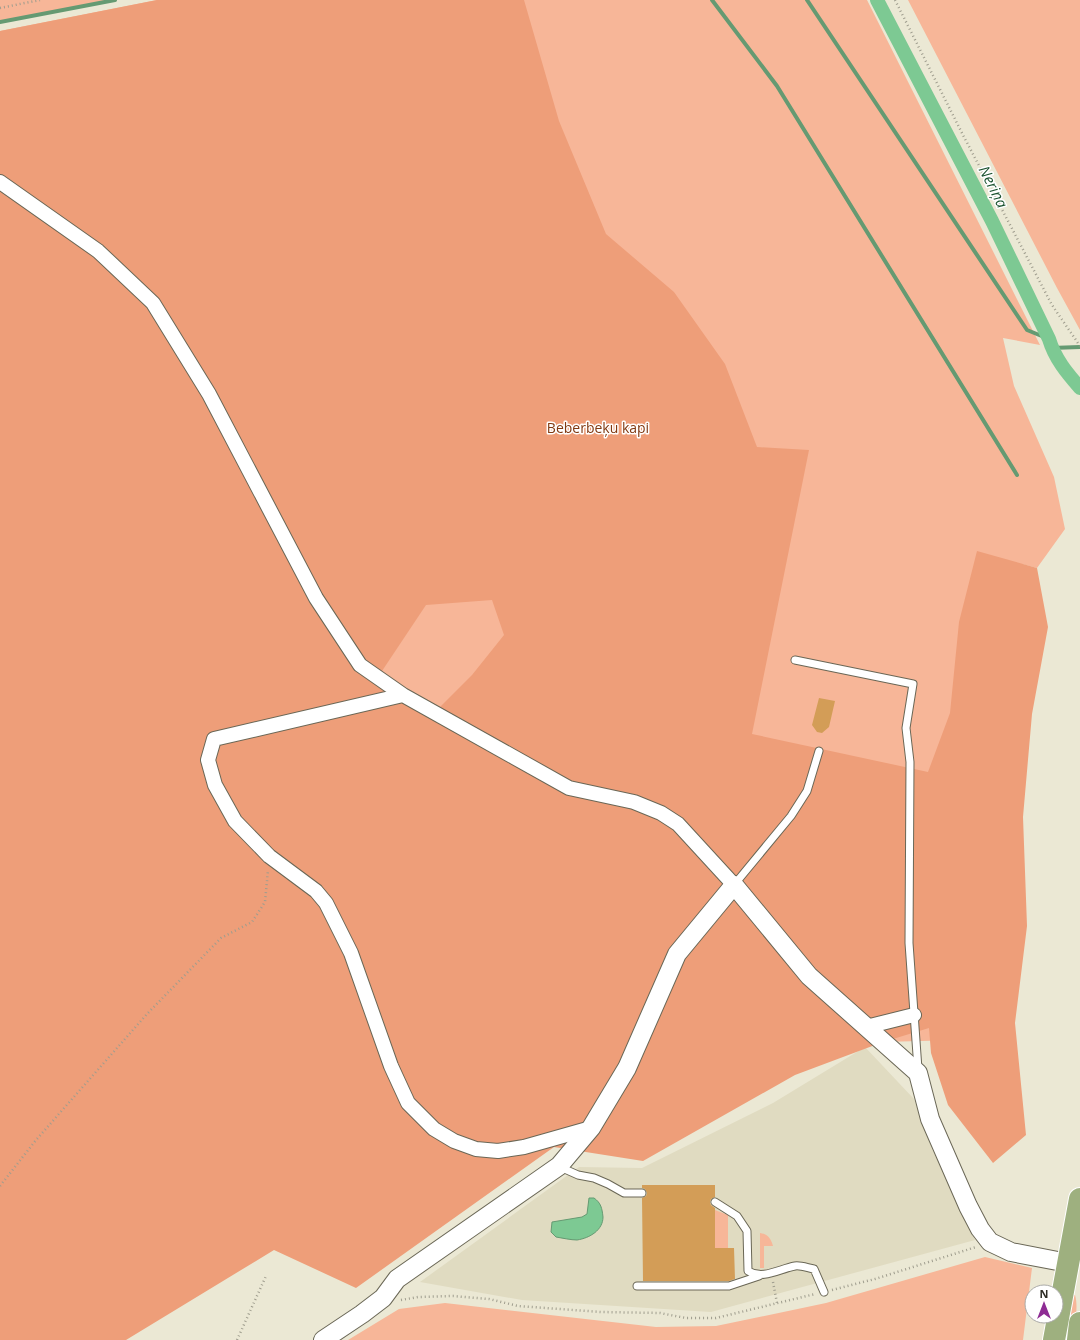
<svg xmlns="http://www.w3.org/2000/svg" width="1080" height="1340" font-family="'Open Sans',sans-serif">
  <style>
    .built { fill: #e0dbc1 }
    .green { fill: #f7b698 }
    .forest { fill: #ee9e79; fill-rule: evenodd }
    .water { fill: #7dc993; stroke: #659a72 }
    .lines { fill: none; stroke-linecap: round; stroke-linejoin: round }
    .stream { stroke: #659a72; stroke-width: 4 }
    .canal { stroke: #7dc993; stroke-width: 14 }
    .building { fill: #d39d57 }
    .service-casing { stroke: #6a6756; stroke-width: 9 }
    .minor-casing { stroke: #6a6756; stroke-width: 16 }
    .tertiary-casing { stroke: #6a6756; stroke-width: 20 }
    .trunk-casing { stroke: #fff; stroke-width: 24 }
    .path { stroke: #9f9d8e; stroke-width: 2.5; stroke-dasharray: 1 3; stroke-linecap: butt }
    .service { stroke: #fff; stroke-width: 7 }
    .minor { stroke: #fff; stroke-width: 14 }
    .tertiary { stroke: #fff; stroke-width: 18 }
    .trunk { stroke: #9eb07f; stroke-width: 22 }
    .labels { text-anchor: middle; stroke-width: 3; stroke-linejoin: round; paint-order: stroke }
    .park-label { font-size: 14px; fill: #803911; stroke: #fff }
    .water-label { font-size: 15px; font-style: italic; fill: #1c5330; stroke: #fff }
  </style>
  <rect width="100%" height="100%" fill="#ebe8d4"/>
  <path class="built" d="M 865,1047 L 914,1099 L 932,1149 L 975,1240 L 711,1312 L 522,1300 L 420,1282 L 579,1167 L 642,1168 L 773,1103 Z"/>
  <path class="green" d="M 0,0 L 115,0 L 0,22 Z
    M 157,0 L 867,0 L 1040,345 L 1003,338 L 1014,386 L 1054,477 L 1065,529 L 1037,568 L 1022,564 L 957,1040 L 883,1042 L 569,788 L 360,665 L 0,31 Z
    M 908,0 L 1080,0 L 1080,330 L 1057,288 Z
    M 715,1210 L 728,1215 L 728,1248 L 715,1248 Z
    M 760,1233 C 768,1234 771,1239 773,1246 L 764,1246 L 764,1268 L 760,1268 Z
    M 985,1257 L 1032,1268 L 1023,1340 L 348,1340 L 399,1309 L 445,1303 L 656,1327 L 716,1326 L 826,1303 Z
    M 1071,1295 L 1075,1295 C 1079,1308 1074,1326 1072,1340 L 1060,1340 Z"/>
  <path class="forest" d="M 157,0 L 524,0 L 559,121 L 606,234 L 674,292 L 725,364 L 757,447 L 809,450 L 752,734 L 928,772 L 950,713 L 959,622 L 977,551 L 1037,568 L 1048,627 L 1032,714 L 1023,817 L 1027,926 L 1015,1023 L 1026,1135 L 993,1163 L 948,1105 L 931,1053 L 929,1028 L 883,1042 L 795,1075 L 643,1161 L 554,1147 L 356,1288 L 274,1250 L 126,1340 L 0,1340 L 0,31 ZM 492,600 L 504,635 L 472,675 L 434,713 L 378,677 L 426,605 Z"/>
  <path class="water" d="M 589,1198 L 594,1198 C 601,1203 602,1208 603,1217 C 603,1230 590,1238 577,1240 C 571,1240 562,1238 556,1237 L 551,1232 L 552,1222 L 582,1217 L 587,1214 Z"/>
  <g class="lines">
    <path class="stream" d="M 712,0 L 777,86 L 1017,475
      M 807,0 L 1027,330 L 1049,339
      M 0,22 L 115,0
      M 1051,348 L 1080,347"/>
    <path class="canal" d="M 877,0 L 992,221 L 1049,339 C 1055,359 1067,373 1080,388"/>
  </g>
  <path class="building" d="M 819,698 L 835,701 L 829,727 L 822,733 L 817,732 L 812,725 Z
    M 642,1185 L 715,1185 L 715,1197 L 711,1199 L 710,1202 L 711,1205 L 715,1208 L 715,1248 L 734,1248 L 735,1279 L 729,1281 L 643,1281 L 642,1198 L 646,1196 L 647,1193 L 645,1189 L 642,1188 Z"/>
  <g class="lines">
    <defs>
      <path id="service" d="M 795,660 L 913,684 L 906,728 L 910,762 L 909,943 L 918,1069
        M 734,885 L 791,816 L 807,791 L 819,751
        M 560,1167 L 578,1175 L 594,1178 L 608,1184 L 624,1193 L 642,1193
        M 715,1202 L 737,1216 L 747,1231 L 748,1271 C 763,1280 779,1269 795,1266 C 800,1265 808,1268 814,1269 L 824,1292
        M 637,1286 L 729,1286 L 759,1276"/>
      <path id="minor" d="M 0,182 L 98,251 L 153,303 L 209,394 L 316,598 L 360,665 L 403,695 L 569,788 L 634,802 L 661,813 L 678,824 L 734,885
        M 403,695 L 214,739 L 208,760 L 215,785 L 235,821 L 269,856 L 316,891 L 326,903 L 351,953 L 391,1066 L 408,1103 L 434,1129 L 454,1141 L 476,1149 L 498,1151 L 524,1147 L 591,1128
        M 866,1027 L 914,1015"/>
      <path id="tertiary" d="M 323,1340 L 362,1314 L 383,1298 L 397,1279 L 559,1166 L 591,1128 L 627,1068 L 677,954 L 734,885 L 809,976 L 918,1073 L 930,1119 L 968,1206 L 980,1229 L 990,1242 L 1011,1252 L 1068,1263"/>
      <path id="trunk" d="M 1054,1340 L 1080,1199
        M 1078,1340 L 1080,1323"/>
    </defs>
    <use href="#service" class="service-casing"/>
    <use href="#minor" class="minor-casing"/>
    <use href="#tertiary" class="tertiary-casing"/>
    <use href="#trunk" class="trunk-casing"/>
    <path class="path" d="M 895,0 L 963,135 L 1052,305 L 1080,346
      M 0,8 L 40,0
      M 0,1186 L 36,1140 L 147,1014 L 221,938 L 252,922 L 265,902 L 268,870
      M 773,1282 L 777,1303
      M 832,1290 L 875,1279 L 976,1247
      M 401,1300 L 418,1297 L 453,1296 L 489,1299 L 518,1306 L 601,1312 L 660,1313 L 686,1318 L 716,1318 L 815,1294
      M 237,1340 L 266,1276"/>
    <use href="#service" class="service"/>
    <use href="#minor" class="minor"/>
    <use href="#tertiary" class="tertiary"/>
    <use href="#trunk" class="trunk"/>
  </g>
  <g class="labels">
    <g class="park-label">
      <text x="598" y="433">Beberbeķu kapi</text>
    </g>
    <g class="water-label">
      <text transform="translate(993 187) rotate(63)" y="5">Neriņa</text>
    </g>
  </g>
  <g transform="translate(1044 1304)"><circle r="19" fill="#ffffff" stroke="#ababa8"/>
  <path d="M0-3L7 15L0 10L-7 15Z" fill="#8e2c94"/>
  <text y="-6" font-size="11" font-weight="bold" text-anchor="middle" fill="#2d2c25">N</text>
  </g>
</svg>
